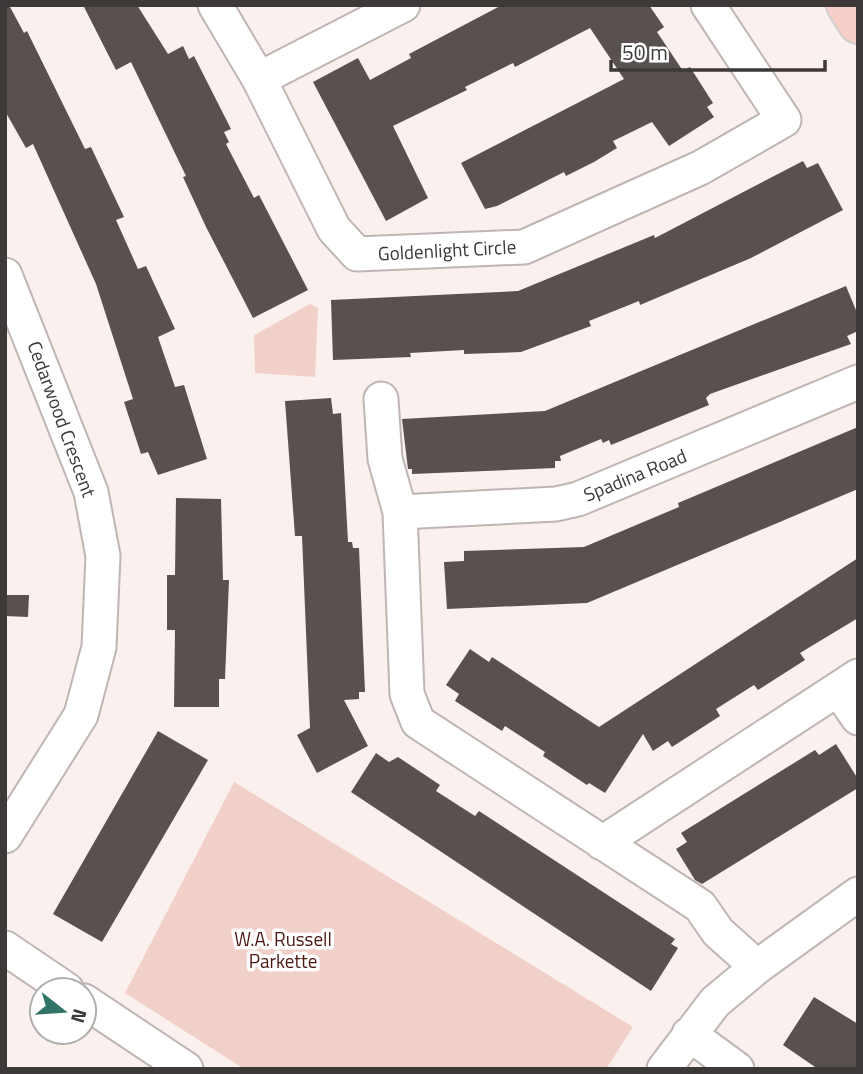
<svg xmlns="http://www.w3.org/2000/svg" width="863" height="1074" font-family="'Titillium Web',sans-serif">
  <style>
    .green { fill: #f2d0ca }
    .building { fill: #595150 }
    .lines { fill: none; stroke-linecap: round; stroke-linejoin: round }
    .minor-casing { stroke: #bfb6b4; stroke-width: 37 }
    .major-casing { stroke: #d0cfcf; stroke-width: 42 }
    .minor { stroke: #fff; stroke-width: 33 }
    .major { stroke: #f7cec8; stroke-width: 38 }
    .labels { text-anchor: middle; stroke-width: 7; stroke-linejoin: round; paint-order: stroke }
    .street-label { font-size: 19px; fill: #3c3938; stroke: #fff }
    .park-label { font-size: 19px; fill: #4d1711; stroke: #fff }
  </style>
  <rect width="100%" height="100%" fill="#faf0ee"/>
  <path class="green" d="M 310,304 L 318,308 L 315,377 L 255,373 L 254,335 Z
    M 234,782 L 633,1027 L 606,1069 L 244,1069 L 125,993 Z"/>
  <path class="building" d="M 5,5 L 9,5 L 24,33 L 27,31 L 85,149 L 91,147 L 124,217 L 116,220 L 138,269 L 146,266 L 175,329 L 158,337 L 175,387 L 184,385 L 207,459 L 158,475 L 148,452 L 141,454 L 124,402 L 133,399 L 96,284 L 33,144 L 26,148 L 5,111 Z
    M 83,5 L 137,5 L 168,54 L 183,46 L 189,59 L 194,56 L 231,129 L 224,132 L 229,142 L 226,144 L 254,198 L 259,195 L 308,290 L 253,318 L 206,227 L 183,177 L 186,176 L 131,62 L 116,70 Z
    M 502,5 L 649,5 L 664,27 L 657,32 L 683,71 L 690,67 L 713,103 L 707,107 L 714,117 L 669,146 L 652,122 L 613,141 L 617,148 L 594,162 L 566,176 L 564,172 L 497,206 L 485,209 L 461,163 L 624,79 L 590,28 L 515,67 L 513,63 L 465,87 L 467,90 L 393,126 L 428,198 L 386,221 L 313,82 L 358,58 L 370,80 L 411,58 L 409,54 Z
    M 803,161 L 807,168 L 818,163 L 843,210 L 751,258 L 640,305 L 639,301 L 589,321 L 591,326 L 521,352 L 464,354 L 464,350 L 410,353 L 411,357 L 333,360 L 331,300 L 518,291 L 654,235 L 655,238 Z
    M 846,286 L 858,315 L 858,331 L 847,336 L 851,344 L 710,394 L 706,398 L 709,405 L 611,445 L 609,440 L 603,443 L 601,439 L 560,456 L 561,461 L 555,461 L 555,468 L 412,474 L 412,469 L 408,469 L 402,419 L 545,411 Z
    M 331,398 L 333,414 L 341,413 L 348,542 L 352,542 L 353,548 L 359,548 L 365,692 L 359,692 L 359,699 L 344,700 L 368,746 L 317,773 L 297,735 L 310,728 L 302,536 L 295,536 L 285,401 Z
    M 858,427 L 858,489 L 587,603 L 447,609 L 444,562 L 464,561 L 464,551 L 584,547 L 679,507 L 678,503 Z
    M 176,498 L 221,499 L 223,580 L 229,580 L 225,679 L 219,679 L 219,707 L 174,707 L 175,630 L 167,630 L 167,575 L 175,575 Z
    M 858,558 L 858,618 L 800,653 L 805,660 L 758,690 L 754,685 L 716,709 L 720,716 L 672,747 L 668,741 L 653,751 L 643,734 L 605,793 L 589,783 L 587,785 L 543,756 L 545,752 L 505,726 L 502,731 L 455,701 L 459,694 L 446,685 L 470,649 L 489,662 L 492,657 L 599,727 Z
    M 5,595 L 29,595 L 28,617 L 5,616 Z
    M 158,731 L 208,760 L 102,942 L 53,914 Z
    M 836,744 L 858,779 L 858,788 L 702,884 L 695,880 L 676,849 L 687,842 L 681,833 L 815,750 L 819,755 Z
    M 376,753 L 389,762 L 398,757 L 440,785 L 436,791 L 475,816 L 479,811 L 675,939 L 671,944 L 678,948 L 651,991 L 351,792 Z
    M 814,997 L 858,1024 L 858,1069 L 818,1069 L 783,1045 Z"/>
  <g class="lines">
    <defs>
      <path id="minor" d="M 215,5 L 259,79 L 334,229 L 357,254 L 524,247 L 700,168 L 784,120 L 708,5
        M 259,79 L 403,5
        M 5,275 L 91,492 L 103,556 L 99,647 L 81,715 L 5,836
        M 381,399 L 385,459 L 400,512
        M 838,689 L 858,718
        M 602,843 L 858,676
        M 5,948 L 67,990
        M 757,967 L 718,932 L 700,906 L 418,722 L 407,694 L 400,512 L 556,504 L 578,499 L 858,382
        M 84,1001 L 186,1069
        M 689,1034 L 737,1069
        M 664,1069 L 715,1002 L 757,967 L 858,894"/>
      <path id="major" d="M 846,5 L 858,24"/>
    </defs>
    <use href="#minor" class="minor-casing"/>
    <use href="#major" class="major-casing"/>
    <use href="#minor" class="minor"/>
    <use href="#major" class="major"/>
  </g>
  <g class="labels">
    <g class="street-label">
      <text transform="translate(447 250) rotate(-3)" y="7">Goldenlight Circle</text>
      <text transform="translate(62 419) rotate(70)" y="7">Cedarwood Crescent</text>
      <text transform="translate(635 475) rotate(-22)" y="7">Spadina Road</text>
    </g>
    <g class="park-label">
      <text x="283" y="946">W.A. Russell<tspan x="283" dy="22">Parkette</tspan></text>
    </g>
  </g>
  <rect width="863" height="1074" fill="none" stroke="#3c3938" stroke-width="14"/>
  <g transform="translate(63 1011) rotate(107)"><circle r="33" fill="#ffffff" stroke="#b1b0af" stroke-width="2"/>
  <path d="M0-5L12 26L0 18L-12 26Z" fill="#317568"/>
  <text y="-10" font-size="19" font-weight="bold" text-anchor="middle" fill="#3c3938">N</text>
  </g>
  <path d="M611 60v10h214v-10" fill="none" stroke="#3c3938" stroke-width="3.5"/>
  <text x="622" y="60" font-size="21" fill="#3c3938" stroke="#ffffff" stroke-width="5" paint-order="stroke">50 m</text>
</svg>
